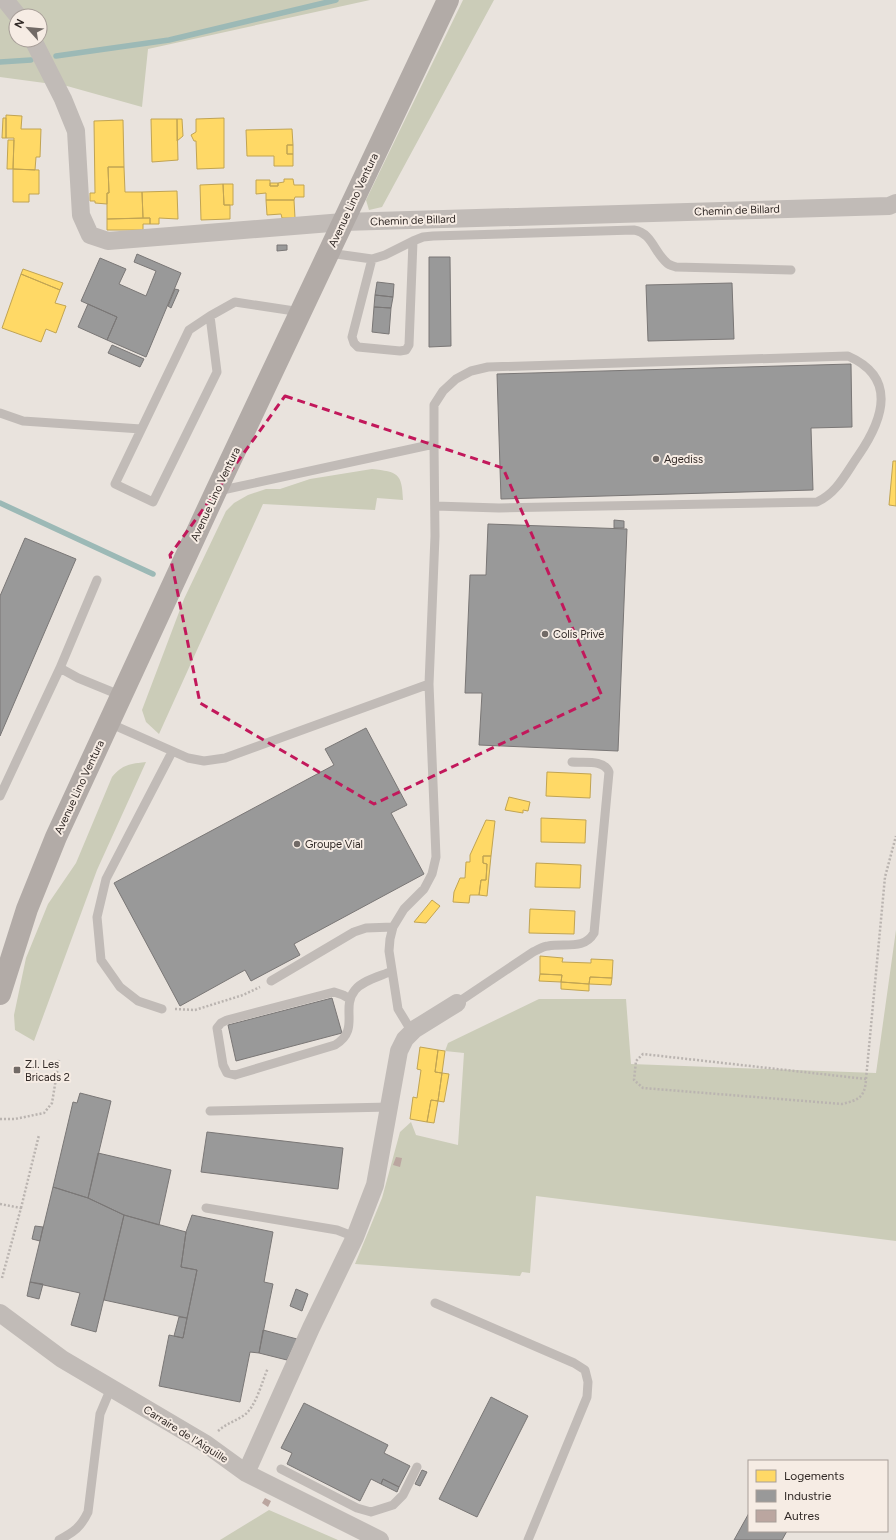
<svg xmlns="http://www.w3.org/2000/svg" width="896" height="1540" font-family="Figtree,sans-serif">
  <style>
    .green { fill: #cbccb8; fill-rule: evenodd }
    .homes { fill: #ffd966; stroke: #c1a453 }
    .industry { fill: #999; stroke: #7a7776 }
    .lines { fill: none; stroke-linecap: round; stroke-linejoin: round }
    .stream { stroke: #9cb9b6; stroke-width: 5.5 }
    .building { fill: #bba6a0 }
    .path { stroke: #bab4b0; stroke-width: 2.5; stroke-dasharray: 2 2; stroke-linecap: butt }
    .service { stroke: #c1bbb7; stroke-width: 9 }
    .minor { stroke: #c1bbb7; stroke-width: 18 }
    .secondary { stroke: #b2aba7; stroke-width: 22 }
    .marked { fill: none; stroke: #c2185b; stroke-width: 3; stroke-dasharray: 8 5; stroke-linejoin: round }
    .poi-dot { fill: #716a66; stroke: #f6ece4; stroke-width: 1.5 }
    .labels { text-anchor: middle; stroke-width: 4; stroke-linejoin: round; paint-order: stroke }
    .street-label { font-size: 11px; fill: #312926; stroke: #f6ece4 }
    .poi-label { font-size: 11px; fill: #312926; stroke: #f6ece4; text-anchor: start }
  </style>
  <rect width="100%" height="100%" fill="#e9e3dd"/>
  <path class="green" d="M 0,0 L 370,0 L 148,49 L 142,107 L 67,86 L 0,77 ZM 16,16 L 40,16 L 40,40 L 16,40 Z
    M 463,0 L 494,0 L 382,207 L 369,210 L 366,200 Z
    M 372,469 C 398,472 402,473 403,500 L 377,498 L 375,510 L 263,504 L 159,734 L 146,722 L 142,710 L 184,599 L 226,511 L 234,503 L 248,495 L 266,489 L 280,489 L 310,479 Z
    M 146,762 L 97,870 L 34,1041 L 15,1030 L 14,1015 L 26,958 L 48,904 L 76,863 L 112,777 C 123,764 130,764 146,762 Z
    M 896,930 L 896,1241 L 536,1196 L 530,1273 L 522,1272 L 520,1276 L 355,1264 L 382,1198 L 400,1132 L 411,1122 L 416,1135 L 458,1145 L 464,1053 L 445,1051 L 448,1043 L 539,999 L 626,999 L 631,1064 L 876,1073 Z
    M 269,1510 L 338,1540 L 220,1540 Z"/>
  <path class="homes" d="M 6,115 L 22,116 L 21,129 L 41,129 L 40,157 L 36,157 L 35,170 L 13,169 L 14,138 L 6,138 Z
    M 3,118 L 6,118 L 6,138 L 2,138 Z
    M 224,118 L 224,168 L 197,169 L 196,141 L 194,141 L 191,135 L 196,132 L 196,119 Z
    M 151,119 L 177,119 L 178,160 L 152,162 Z
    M 177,119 L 182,119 L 183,136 L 177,141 Z
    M 123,120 L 124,167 L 108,167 L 109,193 L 107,193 L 107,204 L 95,203 L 95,201 L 90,201 L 90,193 L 95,193 L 94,121 Z
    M 292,129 L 293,145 L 287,145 L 287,154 L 293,154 L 293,166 L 274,166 L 274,156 L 247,156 L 246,130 Z
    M 8,140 L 14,140 L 13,169 L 7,169 Z
    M 287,145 L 293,145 L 293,154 L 287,154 Z
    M 108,167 L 124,167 L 125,192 L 142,192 L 143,218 L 107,219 L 107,193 L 109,193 Z
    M 13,169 L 39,170 L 39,194 L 29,194 L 29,202 L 13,202 Z
    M 284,179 L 293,179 L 294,185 L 304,185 L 304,197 L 295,197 L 294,200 L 266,200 L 266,193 L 256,194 L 256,180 L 270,180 L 270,186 L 278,186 L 278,183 L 284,182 Z
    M 270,183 L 278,183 L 278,186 L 270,186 Z
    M 223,184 L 233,184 L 233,205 L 224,205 Z
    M 223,184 L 224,205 L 230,205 L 230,219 L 201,220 L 200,185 Z
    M 177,191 L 178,219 L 159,218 L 159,224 L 150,224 L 150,218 L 143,218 L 142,192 Z
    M 266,200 L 294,200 L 295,218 L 282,218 L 281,214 L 267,215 Z
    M 150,218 L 150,224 L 143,224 L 143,230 L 107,230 L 107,219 Z
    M 23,269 L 63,283 L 60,290 L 21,274 Z
    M 21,274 L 60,290 L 55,303 L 66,306 L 56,333 L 46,329 L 41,342 L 2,328 Z
    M 893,461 L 896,461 L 896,506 L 889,505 Z
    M 547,772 L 591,774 L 590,798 L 546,796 Z
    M 509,797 L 530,802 L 528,811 L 523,810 L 523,813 L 505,810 Z
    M 541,818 L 586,820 L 585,843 L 541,842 Z
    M 486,820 L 495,821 L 491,856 L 483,856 L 483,863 L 487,864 L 486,880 L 481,880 L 479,895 L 470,895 L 469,903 L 453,902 L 454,892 L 460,878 L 465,878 L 466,862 L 470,862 L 470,855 Z
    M 483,856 L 491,856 L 487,896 L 479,895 L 481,880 L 486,880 L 487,864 L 483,863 Z
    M 536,863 L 581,865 L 580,888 L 535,887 Z
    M 432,900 L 440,906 L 426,923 L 414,922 Z
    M 530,909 L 575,911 L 574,934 L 529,933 Z
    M 540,956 L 563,958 L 562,962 L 591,963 L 591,959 L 613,960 L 612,978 L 590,977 L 589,984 L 561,982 L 562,975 L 540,974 Z
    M 540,974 L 562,975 L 561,982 L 539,981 Z
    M 590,977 L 612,978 L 611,985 L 589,984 Z
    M 561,982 L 589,984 L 589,991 L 561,989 Z
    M 420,1047 L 438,1050 L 435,1072 L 442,1073 L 438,1101 L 431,1100 L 427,1122 L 410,1119 L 413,1097 L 417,1098 L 421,1070 L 417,1069 Z
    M 438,1050 L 445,1051 L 442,1073 L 435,1072 Z
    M 442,1073 L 449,1074 L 444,1102 L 438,1101 Z
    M 431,1100 L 438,1101 L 434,1123 L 427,1122 Z"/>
  <path class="industry" d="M 277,245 L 287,245 L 287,250 L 277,251 Z
    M 137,254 L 181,273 L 146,357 L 107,340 L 117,317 L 81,301 L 100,258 L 126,269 L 119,284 L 146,296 L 156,271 L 134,262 Z
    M 429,257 L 450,257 L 451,346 L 429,347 Z
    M 377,282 L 394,284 L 393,297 L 375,295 Z
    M 732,283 L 734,339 L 648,341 L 646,285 Z
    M 175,289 L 179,290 L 171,308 L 168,306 Z
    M 375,295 L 393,297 L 391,308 L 374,307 Z
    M 88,304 L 117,317 L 107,340 L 78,327 Z
    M 374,307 L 391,308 L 389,334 L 372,332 Z
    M 112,345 L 144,359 L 140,367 L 108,353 Z
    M 851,364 L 852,427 L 811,428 L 813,490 L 501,499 L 497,374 Z
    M 614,520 L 624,521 L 624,528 L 614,528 Z
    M 488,524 L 627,529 L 618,751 L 479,745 L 482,693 L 465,693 L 470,575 L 486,575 Z
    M 25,538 L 76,559 L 0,736 L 0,596 Z
    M 366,728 L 407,805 L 391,813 L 424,874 L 294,944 L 300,955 L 251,981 L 245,970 L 180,1006 L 114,883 L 334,765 L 325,749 Z
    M 332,998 L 342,1033 L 236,1061 L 228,1025 Z
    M 80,1093 L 111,1101 L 88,1198 L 53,1187 L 73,1102 L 77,1103 Z
    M 207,1132 L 343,1148 L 338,1189 L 201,1172 Z
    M 98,1153 L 171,1170 L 159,1225 L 124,1215 L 88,1198 Z
    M 53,1187 L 88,1198 L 124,1215 L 96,1332 L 71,1325 L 80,1293 L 30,1282 Z
    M 124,1215 L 186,1232 L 181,1267 L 197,1270 L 187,1318 L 104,1300 Z
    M 192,1215 L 273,1232 L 264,1282 L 273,1284 L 259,1353 L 250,1352 L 240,1402 L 159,1386 L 169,1335 L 183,1338 L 197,1270 L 181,1267 L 186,1232 Z
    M 35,1226 L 43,1227 L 40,1241 L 32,1239 Z
    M 30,1282 L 43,1284 L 39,1299 L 27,1296 Z
    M 296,1289 L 308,1294 L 302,1311 L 290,1306 Z
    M 179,1317 L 187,1318 L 183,1338 L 174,1336 Z
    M 263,1330 L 297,1339 L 287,1360 L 259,1353 Z
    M 491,1397 L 528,1416 L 477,1517 L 439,1499 Z
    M 304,1403 L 388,1445 L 384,1453 L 410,1466 L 399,1487 L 383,1479 L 381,1484 L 371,1479 L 360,1501 L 287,1464 L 292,1453 L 281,1448 Z
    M 422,1470 L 427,1472 L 420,1486 L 415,1484 Z
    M 383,1479 L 399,1487 L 397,1492 L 381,1484 Z
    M 749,1513 L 749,1531 L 787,1531 L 782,1540 L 734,1540 Z"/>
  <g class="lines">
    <path class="stream" d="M 56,56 L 169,40 L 336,0
      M 0,62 L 31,60
      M 0,503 L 153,574"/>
  </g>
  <path class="building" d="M 396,1157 L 402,1158 L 400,1167 L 393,1165 Z
    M 265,1498 L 271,1501 L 268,1507 L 262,1503 Z"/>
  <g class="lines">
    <path class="path" d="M 175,1009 L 195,1010 L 243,995 L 260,987
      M 866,1079 L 643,1054 L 636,1061 L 634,1080 L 643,1088 L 842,1104 C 859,1100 865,1097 866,1079 L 885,877 L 896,836
      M 0,1119 L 15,1119 L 44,1113 L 52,1103 L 59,1060
      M 0,1204 L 21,1208 L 2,1278
      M 21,1208 L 39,1135
      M 218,1431 C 226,1424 235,1421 243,1416 C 256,1408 262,1381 268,1368"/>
    <path class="service" d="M 413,241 L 423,237 L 433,236 L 634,230 C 652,233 654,252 667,263 C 669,265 673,266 676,267 L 791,270
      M 329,253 L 372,259 L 385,255 L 413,241 L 409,345 L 406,350 L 400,351 L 358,347 L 354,343 L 352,337 L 372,259
      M 210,316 L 217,372 L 153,502 L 115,484 L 189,330 L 210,316 L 235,302 L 301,312
      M 0,413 L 23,421 L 141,429
      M 434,444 L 434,405 L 443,391 L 456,379 L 471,371 L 488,367 L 848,356 C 896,377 885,417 858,456 C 846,473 837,493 817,502 L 499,508 L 435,506
      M 60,668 L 97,580
      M 109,723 L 188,758 L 204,761 L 225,758 L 429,684 L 435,536 L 434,444 L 218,491
      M 0,796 L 60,668 L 78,678 L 122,696
      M 271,981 L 354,932 L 366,928 L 393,927
      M 350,999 L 343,995 L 334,992 L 227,1020 L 221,1023 L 217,1028 L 223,1065 L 227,1073 L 235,1075 L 335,1045 C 361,1029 340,1009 355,990 C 363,980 381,976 392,971
      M 457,1003 L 533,952 C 538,950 543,946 548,946 C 566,943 584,950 594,933 L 609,772 C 604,759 584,763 572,762
      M 162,1009 L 138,1001 L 120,987 L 101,960 L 97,917 L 106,879 L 172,752
      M 412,1032 L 398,1009 L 389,951 L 390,939 L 393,927 L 404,909 L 424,889 L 432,874 L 436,857 L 429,684
      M 210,1111 L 390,1107
      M 206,1208 L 337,1230 L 355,1237
      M 435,1303 L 574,1363 L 585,1370 L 588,1382 L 587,1397 L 528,1540
      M 281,1469 L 357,1508 L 371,1512 L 393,1505 L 403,1495 L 417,1467
      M 59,1540 C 74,1532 81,1527 88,1512 L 100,1414 L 111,1388"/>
    <path class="minor" d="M 5,0 L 18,16
      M 33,40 L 63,99 L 76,131 L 81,215 L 90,235 L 108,241 L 343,222 L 889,206 L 896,203
      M 0,1313 L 62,1359 L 206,1444 L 246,1473 L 380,1540
      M 246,1473 L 311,1328 L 355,1237 L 375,1185 L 399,1051 L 405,1039 L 415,1029 L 457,1003"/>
    <path class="secondary" d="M 0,994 L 27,909 L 56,837 L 216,491 L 448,0"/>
  </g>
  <path class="marked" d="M 285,396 L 503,468 L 602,696 L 374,804 L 200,703 L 170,555 Z"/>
  <g class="poi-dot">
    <circle cx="656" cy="459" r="4"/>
    <circle cx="545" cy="634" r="4"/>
    <circle cx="297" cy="844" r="4"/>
    <rect x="13" y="1066" width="8" height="8" rx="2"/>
  </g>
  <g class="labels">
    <g class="street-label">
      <text transform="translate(353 200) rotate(-65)" y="4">Avenue Lino Ventura</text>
      <text transform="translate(737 210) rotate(-2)" y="4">Chemin de Billard</text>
      <text transform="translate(413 220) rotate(-2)" y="4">Chemin de Billard</text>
      <text transform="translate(215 494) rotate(-65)" y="4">Avenue Lino Ventura</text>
      <text transform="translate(79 787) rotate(-65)" y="4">Avenue Lino Ventura</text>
      <text transform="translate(186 1434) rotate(32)" y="4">Carraire de l'Aiguille</text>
    </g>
    <g class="poi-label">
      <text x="664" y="463">Agediss</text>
      <text x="553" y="638">Colis Privé</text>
      <text x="305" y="848">Groupe Vial</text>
      <text x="25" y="1068">Z.I. Les<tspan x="25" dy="13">Bricads 2</tspan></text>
    </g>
  </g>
  <rect x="748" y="1460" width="140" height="72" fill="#f6ece4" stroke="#a79e98"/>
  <rect x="756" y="1470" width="20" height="12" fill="#ffd966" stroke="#a79e98"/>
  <text x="784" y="1480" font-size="12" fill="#312926">Logements</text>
  <rect x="756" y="1490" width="20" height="12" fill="#999999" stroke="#a79e98"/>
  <text x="784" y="1500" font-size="12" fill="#312926">Industrie</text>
  <rect x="756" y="1510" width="20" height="12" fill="#bba6a0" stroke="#a79e98"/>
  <text x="784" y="1520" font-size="12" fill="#312926">Autres</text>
  <g transform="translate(28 28) rotate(297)"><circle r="19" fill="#f6ece4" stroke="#a79e98"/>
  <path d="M0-3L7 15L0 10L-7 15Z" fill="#716a66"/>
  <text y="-6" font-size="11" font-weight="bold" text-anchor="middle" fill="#312926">N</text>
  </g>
</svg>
